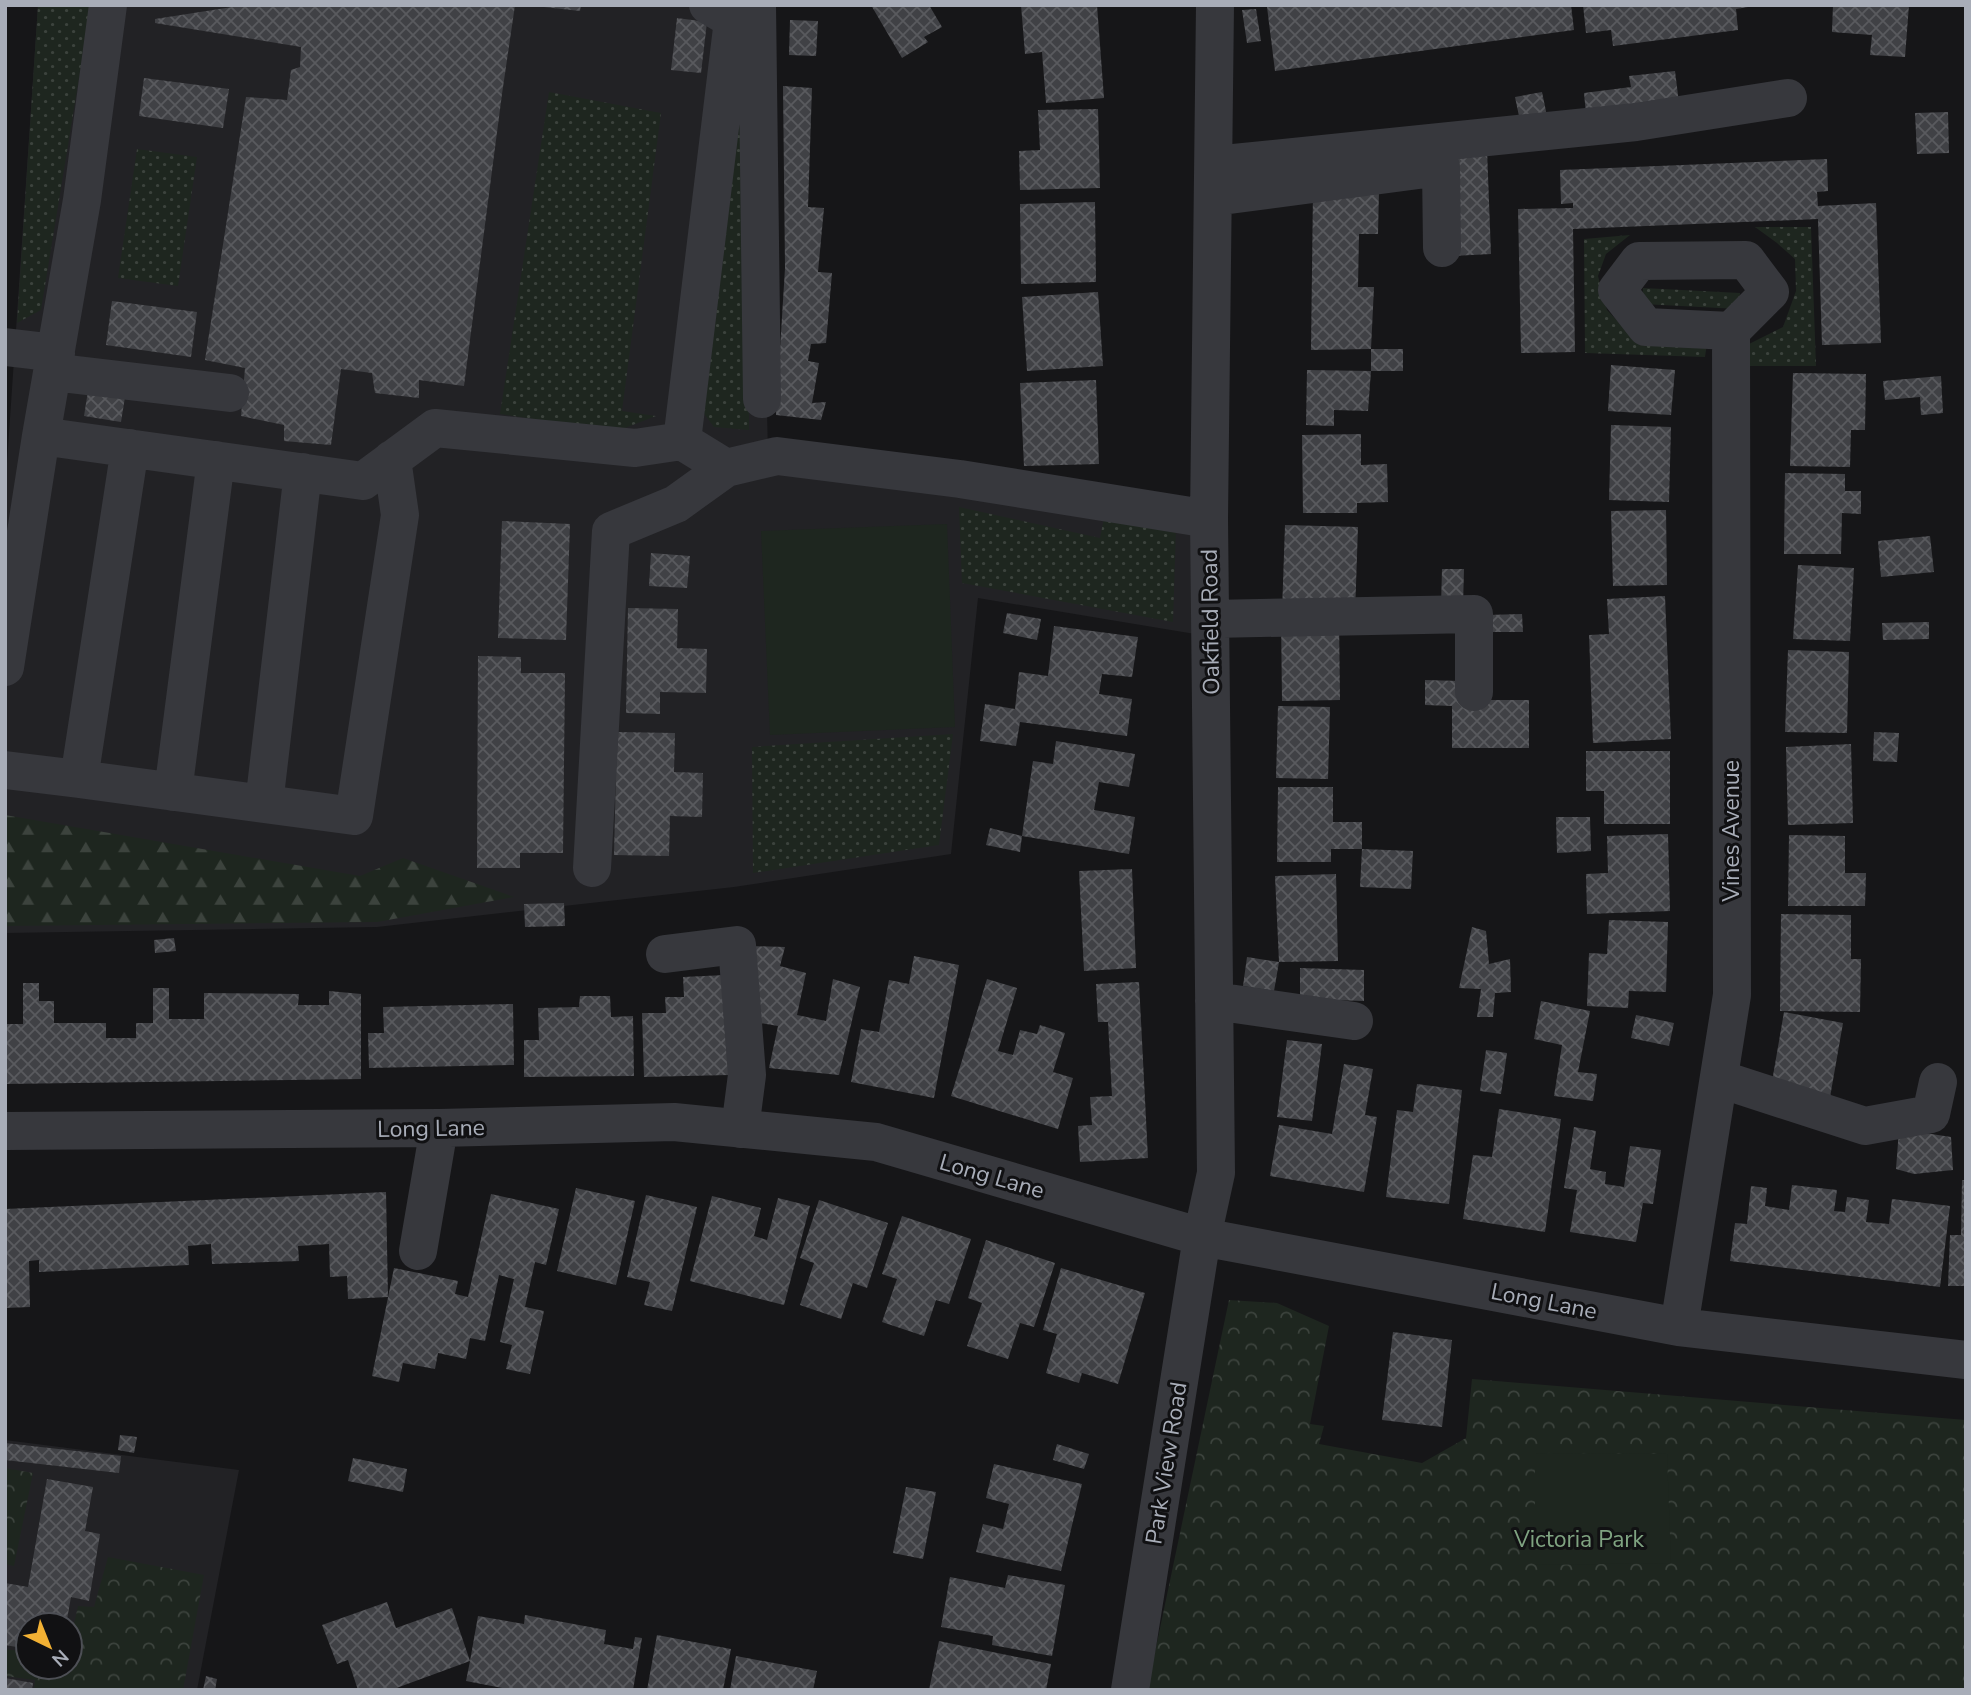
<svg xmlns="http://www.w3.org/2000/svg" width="1971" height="1695" font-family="'Nunito Sans',sans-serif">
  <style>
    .built { fill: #222225; fill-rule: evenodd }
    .grass { fill: url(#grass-dots) }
    .forest { fill: url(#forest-firs) }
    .park { fill: url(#park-crowns) }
    .pitch { fill: #1e261f }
    .building { fill: url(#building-cross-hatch) }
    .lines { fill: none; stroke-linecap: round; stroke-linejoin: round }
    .minor { stroke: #37383d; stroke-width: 38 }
    .labels { text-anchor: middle; stroke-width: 6; stroke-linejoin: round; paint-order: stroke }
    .street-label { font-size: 23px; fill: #a8adb8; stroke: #111113 }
    .park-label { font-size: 23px; fill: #7fa381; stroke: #111113 }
  </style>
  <defs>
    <pattern id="grass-dots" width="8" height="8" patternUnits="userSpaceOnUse" patternTransform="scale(1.75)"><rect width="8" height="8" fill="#1e261f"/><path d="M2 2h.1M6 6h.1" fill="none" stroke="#3c433d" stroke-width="1.8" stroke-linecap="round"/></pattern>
    <pattern id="forest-firs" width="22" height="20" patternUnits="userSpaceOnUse" patternTransform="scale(1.75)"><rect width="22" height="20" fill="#1e261f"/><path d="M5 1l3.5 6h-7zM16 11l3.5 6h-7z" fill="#3c433d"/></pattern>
    <pattern id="park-crowns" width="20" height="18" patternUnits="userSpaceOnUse" patternTransform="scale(1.75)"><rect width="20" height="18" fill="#1e261f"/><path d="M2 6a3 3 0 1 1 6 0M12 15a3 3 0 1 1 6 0" fill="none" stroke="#3c433d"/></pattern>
    <pattern id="building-cross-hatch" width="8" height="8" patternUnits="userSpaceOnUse" patternTransform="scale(1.75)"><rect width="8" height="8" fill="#404145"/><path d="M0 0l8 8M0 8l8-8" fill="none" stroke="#595a5e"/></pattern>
  </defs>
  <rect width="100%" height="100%" fill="#161618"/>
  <path class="built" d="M 38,5 L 758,5 L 768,455 L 1210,513 L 1213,637 L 978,598 L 951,854 L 734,887 L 377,927 L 5,933 L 5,492 Z
    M 5,1440 L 239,1470 L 197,1690 L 5,1690 ZM 28,1625 L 70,1625 L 70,1667 L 28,1667 Z"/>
  <path class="grass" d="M 38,5 L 91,5 L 41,310 L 17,323 Z
    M 747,57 L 749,430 L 714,427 L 698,406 Z
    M 549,92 L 661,113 L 622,411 L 656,416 L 617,431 L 500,414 Z
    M 137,149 L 197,157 L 178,286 L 118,278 Z
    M 1755,227 L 1811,227 L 1816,366 L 1739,366 L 1745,346 L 1783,327 L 1796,291 L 1795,259 L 1777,243 Z
    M 1630,235 L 1606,254 L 1598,276 L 1607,310 L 1630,334 L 1707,343 L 1705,357 L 1585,353 L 1584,239 Z
    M 1643,288 L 1740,293 L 1739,309 L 1642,304 Z
    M 959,507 L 1100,538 L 1104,518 L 1176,528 L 1173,622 L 962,583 Z
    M 953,734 L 939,845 L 753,873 L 752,747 Z"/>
  <path class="forest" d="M 5,815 L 360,876 L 403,858 L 514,897 L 377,922 L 5,926 Z"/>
  <path class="park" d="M 1229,1300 L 1277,1303 L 1329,1326 L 1310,1424 L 1324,1426 L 1319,1444 L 1422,1463 L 1466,1438 L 1472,1379 L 1966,1420 L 1966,1690 L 1147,1690 Z
    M 5,1468 L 33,1473 L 14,1566 L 5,1564 Z
    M 108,1557 L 204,1575 L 183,1690 L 34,1690 L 35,1680 L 5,1676 L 5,1649 L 28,1652 L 28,1667 L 70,1667 L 70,1642 L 78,1606 L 94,1607 Z"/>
  <path class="pitch" d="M 947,524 L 955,727 L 770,735 L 761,531 Z
    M 1535,1453 L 1667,1454 L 1671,1563 L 1535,1565 Z"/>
  <path class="building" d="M 245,5 L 515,5 L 502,94 L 464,386 L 419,380 L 419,398 L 375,393 L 372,373 L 341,369 L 331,445 L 284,441 L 284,425 L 241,416 L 245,368 L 205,360 L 246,97 L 287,100 L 291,70 L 300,67 L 301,47 L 155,23 L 155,19 Z
    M 544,5 L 581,5 L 580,11 L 544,7 Z
    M 871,5 L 929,5 L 942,27 L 924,37 L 928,42 L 902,58 Z
    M 1021,5 L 1097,5 L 1104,98 L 1046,103 L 1042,52 L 1025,54 Z
    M 1280,5 L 1571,5 L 1574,30 L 1275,71 L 1267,7 Z
    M 1583,5 L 1748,5 L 1748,7 L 1736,9 L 1738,30 L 1613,46 L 1611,30 L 1586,33 Z
    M 1833,5 L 1909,5 L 1905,57 L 1870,55 L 1872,35 L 1832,32 Z
    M 1256,9 L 1261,41 L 1247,43 L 1242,10 Z
    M 677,18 L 707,22 L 701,73 L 671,70 Z
    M 790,20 L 818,21 L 816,56 L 789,55 Z
    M 1675,71 L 1679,103 L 1586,114 L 1584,93 L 1631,87 L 1629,76 Z
    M 144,78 L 229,89 L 223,128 L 139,116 Z
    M 783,86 L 812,88 L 808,207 L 824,208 L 818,272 L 832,273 L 826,343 L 811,344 L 808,361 L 819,363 L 812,403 L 826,402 L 821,420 L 776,415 L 785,268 Z
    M 1542,92 L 1547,116 L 1520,121 L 1515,97 Z
    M 1098,109 L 1100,188 L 1020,190 L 1019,151 L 1040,150 L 1038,110 Z
    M 1948,112 L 1949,153 L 1917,154 L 1915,113 Z
    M 1487,149 L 1491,254 L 1453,256 L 1449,151 Z
    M 1827,159 L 1828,191 L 1817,192 L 1818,206 L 1876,203 L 1881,343 L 1822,345 L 1818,219 L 1573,229 L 1575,352 L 1521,353 L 1518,209 L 1573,208 L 1573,203 L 1561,204 L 1560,170 Z
    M 1313,191 L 1379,191 L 1378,234 L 1359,234 L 1358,287 L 1374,287 L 1371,349 L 1403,349 L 1403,371 L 1371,371 L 1371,349 L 1311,350 Z
    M 1095,202 L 1096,282 L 1021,284 L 1020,204 Z
    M 1098,292 L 1103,366 L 1027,371 L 1022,297 Z
    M 112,301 L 197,312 L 191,357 L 106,345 Z
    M 1611,365 L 1675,370 L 1671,415 L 1608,411 Z
    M 1307,370 L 1371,371 L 1368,411 L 1334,410 L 1334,426 L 1306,425 Z
    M 1793,373 L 1866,374 L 1865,430 L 1851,430 L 1850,467 L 1790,466 Z
    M 1941,376 L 1943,413 L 1921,415 L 1920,397 L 1885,400 L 1883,381 Z
    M 1096,380 L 1099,464 L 1024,466 L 1020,383 Z
    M 88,391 L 125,397 L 121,422 L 84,416 Z
    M 1611,425 L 1671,427 L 1669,502 L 1609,500 Z
    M 1361,434 L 1361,465 L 1387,464 L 1388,502 L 1357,503 L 1357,513 L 1303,513 L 1302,435 Z
    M 1785,473 L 1845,474 L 1845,491 L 1861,491 L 1861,514 L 1842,513 L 1841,554 L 1784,554 Z
    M 1666,510 L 1667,585 L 1613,586 L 1611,511 Z
    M 502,521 L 570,524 L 566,640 L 498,638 Z
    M 1285,525 L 1358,527 L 1355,614 L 1282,612 Z
    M 1930,536 L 1934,572 L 1881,577 L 1878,541 Z
    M 651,553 L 690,556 L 687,588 L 649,586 Z
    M 1798,565 L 1854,568 L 1850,641 L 1793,639 Z
    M 1442,569 L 1464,569 L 1463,606 L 1441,606 Z
    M 1665,596 L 1671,739 L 1593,743 L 1589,635 L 1609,634 L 1607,599 Z
    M 628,608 L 678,609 L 677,648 L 707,649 L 706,693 L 660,692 L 660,714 L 626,713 Z
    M 1007,613 L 1041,619 L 1037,640 L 1003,633 Z
    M 1522,614 L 1523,632 L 1488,632 L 1487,615 Z
    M 1339,618 L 1340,700 L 1282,701 L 1281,619 Z
    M 1929,622 L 1929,639 L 1883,640 L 1882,623 Z
    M 1054,626 L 1138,637 L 1132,677 L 1102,674 L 1099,694 L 1132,699 L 1127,736 L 1020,722 L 1016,746 L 980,741 L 985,704 L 1015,709 L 1019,672 L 1048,676 Z
    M 1788,650 L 1849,652 L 1847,733 L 1785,732 Z
    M 478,656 L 521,657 L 521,673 L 565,673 L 563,853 L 520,853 L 520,868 L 477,868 Z
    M 1425,680 L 1461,681 L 1462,700 L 1529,700 L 1529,748 L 1452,748 L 1452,706 L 1425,705 Z
    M 1278,706 L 1330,707 L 1328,779 L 1276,778 Z
    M 617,732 L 675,733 L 674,772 L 703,773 L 702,817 L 670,816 L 669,856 L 614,855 Z
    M 1874,732 L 1899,733 L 1897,762 L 1873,761 Z
    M 1056,741 L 1135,754 L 1129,787 L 1099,782 L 1094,810 L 1135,817 L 1129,854 L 1022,836 L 1033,761 L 1053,764 Z
    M 1851,744 L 1853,823 L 1788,825 L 1786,747 Z
    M 1586,751 L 1670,751 L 1670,824 L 1604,824 L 1604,791 L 1586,791 Z
    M 1278,787 L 1333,787 L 1333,822 L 1362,822 L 1362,849 L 1331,849 L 1331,862 L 1277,862 Z
    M 1556,817 L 1590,817 L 1591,851 L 1557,853 Z
    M 990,828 L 1022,836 L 1020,852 L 986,845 Z
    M 1668,834 L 1670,911 L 1587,914 L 1586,874 L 1608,873 L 1607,836 Z
    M 1789,835 L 1845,836 L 1845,873 L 1866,873 L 1865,906 L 1788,906 Z
    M 1362,849 L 1413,851 L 1411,889 L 1360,887 Z
    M 1132,869 L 1136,968 L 1084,971 L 1079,871 Z
    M 1336,874 L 1338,961 L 1279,962 L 1275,876 Z
    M 564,903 L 565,926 L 525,927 L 524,904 Z
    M 1781,914 L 1851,915 L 1851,959 L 1861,959 L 1860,1012 L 1780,1011 Z
    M 1609,920 L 1668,922 L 1666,992 L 1629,991 L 1628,1008 L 1587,1006 L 1589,953 L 1607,954 Z
    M 1472,927 L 1486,931 L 1489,964 L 1510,959 L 1511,992 L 1495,993 L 1493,1017 L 1477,1017 L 1481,989 L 1459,988 Z
    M 174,938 L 176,951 L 155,953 L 154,940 Z
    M 750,946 L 785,947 L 780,966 L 806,973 L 797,1015 L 826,1021 L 833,979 L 860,987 L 839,1075 L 769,1068 L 778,1026 L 754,1022 Z
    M 914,956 L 959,965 L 934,1098 L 851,1082 L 861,1029 L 879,1032 L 889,980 L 909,984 Z
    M 1247,957 L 1279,962 L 1274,991 L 1243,986 Z
    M 1300,968 L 1364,970 L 1364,1001 L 1300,999 Z
    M 725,975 L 729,1075 L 644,1077 L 642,1013 L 666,1013 L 665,997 L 684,997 L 683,977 Z
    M 987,979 L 1017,988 L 998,1051 L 1013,1055 L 1020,1030 L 1037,1034 L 1040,1025 L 1065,1033 L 1053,1072 L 1073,1078 L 1058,1129 L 951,1096 Z
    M 1139,982 L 1148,1158 L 1080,1162 L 1078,1126 L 1092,1125 L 1090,1097 L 1112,1096 L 1108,1022 L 1098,1022 L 1096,984 Z
    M 23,983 L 39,983 L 39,1001 L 54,1001 L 54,1023 L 106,1023 L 106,1038 L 136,1038 L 136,1023 L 153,1023 L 153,988 L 169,988 L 169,1019 L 204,1019 L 204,993 L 299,994 L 298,1005 L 329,1005 L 329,991 L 361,994 L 361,1079 L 5,1084 L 5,1024 L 23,1024 Z
    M 580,996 L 610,996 L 611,1017 L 633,1016 L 634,1076 L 524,1077 L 524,1040 L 539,1040 L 538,1008 L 579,1007 Z
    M 1541,1001 L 1590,1011 L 1578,1072 L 1597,1074 L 1593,1101 L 1554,1096 L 1562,1045 L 1534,1039 Z
    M 513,1004 L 514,1065 L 369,1068 L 368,1033 L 384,1033 L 383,1007 Z
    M 1784,1012 L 1843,1023 L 1829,1103 L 1770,1093 Z
    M 1636,1015 L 1674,1023 L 1669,1046 L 1631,1038 Z
    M 1287,1040 L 1322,1044 L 1312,1121 L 1277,1117 Z
    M 1486,1050 L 1507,1053 L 1501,1094 L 1480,1091 Z
    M 1344,1064 L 1373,1069 L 1365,1115 L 1377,1117 L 1364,1192 L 1270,1176 L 1279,1125 L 1332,1134 Z
    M 1417,1084 L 1462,1090 L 1449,1204 L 1386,1197 L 1397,1110 L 1413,1112 Z
    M 1499,1109 L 1561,1119 L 1545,1232 L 1463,1219 L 1473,1155 L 1492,1157 Z
    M 1574,1127 L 1596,1131 L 1590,1169 L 1606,1172 L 1605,1184 L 1624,1187 L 1630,1146 L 1661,1150 L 1653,1204 L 1643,1203 L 1636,1242 L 1570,1232 L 1577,1190 L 1564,1188 Z
    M 1899,1129 L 1951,1137 L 1953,1170 L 1914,1174 L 1896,1169 Z
    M 1962,1180 L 1966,1180 L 1966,1286 L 1948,1286 L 1950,1235 L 1961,1235 Z
    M 1792,1185 L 1837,1190 L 1834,1211 L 1845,1212 L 1847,1197 L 1869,1200 L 1866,1222 L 1889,1224 L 1892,1199 L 1950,1206 L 1940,1287 L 1730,1261 L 1735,1223 L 1747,1224 L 1751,1186 L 1767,1188 L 1765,1206 L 1789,1210 Z
    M 576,1188 L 635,1201 L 616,1285 L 557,1271 Z
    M 386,1192 L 388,1297 L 348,1299 L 347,1276 L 330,1277 L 329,1244 L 298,1246 L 299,1261 L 212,1264 L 211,1244 L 188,1246 L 189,1265 L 39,1272 L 39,1260 L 29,1261 L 30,1307 L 5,1308 L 5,1209 Z
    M 491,1194 L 559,1209 L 546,1265 L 535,1262 L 525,1307 L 544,1311 L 530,1374 L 506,1369 L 512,1345 L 500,1342 L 514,1279 L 499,1275 L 485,1341 L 470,1338 L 466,1359 L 438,1353 L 435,1369 L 403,1363 L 399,1382 L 372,1376 L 394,1268 L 458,1281 L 455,1294 L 468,1297 Z
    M 646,1195 L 697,1207 L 672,1311 L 644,1305 L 650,1282 L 627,1277 Z
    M 712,1196 L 761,1208 L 754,1236 L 767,1240 L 778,1198 L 810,1206 L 784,1305 L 690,1281 Z
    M 819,1200 L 888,1223 L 867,1288 L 853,1283 L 841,1319 L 800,1305 L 814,1263 L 800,1258 Z
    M 902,1216 L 971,1239 L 949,1304 L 936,1300 L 924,1336 L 882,1322 L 897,1279 L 882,1274 Z
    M 986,1240 L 1055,1263 L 1034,1327 L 1020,1323 L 1008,1359 L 967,1346 L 982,1303 L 968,1298 Z
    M 1061,1268 L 1145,1293 L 1118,1384 L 1082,1373 L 1079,1383 L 1046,1373 L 1057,1334 L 1043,1330 Z
    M 1393,1332 L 1452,1340 L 1442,1427 L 1382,1420 Z
    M 120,1435 L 137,1437 L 134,1453 L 118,1450 Z
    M 5,1443 L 121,1456 L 119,1473 L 5,1460 Z
    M 1057,1444 L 1089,1454 L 1084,1469 L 1053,1460 Z
    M 353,1458 L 407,1469 L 403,1492 L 348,1481 Z
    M 994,1464 L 1082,1484 L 1061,1571 L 976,1552 L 983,1524 L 1003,1529 L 1009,1504 L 986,1498 Z
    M 47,1479 L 93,1487 L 85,1531 L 100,1534 L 89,1601 L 71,1597 L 66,1625 L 28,1625 L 28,1649 L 5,1645 L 5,1583 L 28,1587 Z
    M 906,1487 L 936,1492 L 923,1559 L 893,1553 Z
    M 1008,1575 L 1065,1585 L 1052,1656 L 992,1645 L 993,1636 L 941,1627 L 950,1577 L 1005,1588 Z
    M 387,1602 L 396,1628 L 452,1608 L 470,1661 L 478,1616 L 524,1624 L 525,1615 L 606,1630 L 604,1644 L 633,1649 L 635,1637 L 642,1638 L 633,1690 L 512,1690 L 466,1681 L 470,1661 L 391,1690 L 358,1690 L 348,1660 L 337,1664 L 322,1625 Z
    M 657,1635 L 731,1649 L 723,1690 L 647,1690 Z
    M 939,1641 L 1051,1664 L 1046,1690 L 929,1690 Z
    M 736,1656 L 817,1671 L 813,1690 L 730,1690 Z
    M 206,1676 L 217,1679 L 215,1690 L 203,1690 Z
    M 5,1678 L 33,1683 L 32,1690 L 5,1690 Z"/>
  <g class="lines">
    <path class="minor" d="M 108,5 L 82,200 L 41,436 L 363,481 L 435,428 L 635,448 L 682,441 L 726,468
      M 757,5 L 762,399
      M 1214,165 L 1636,122 L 1788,98
      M 1214,197 L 1441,167 L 1442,248
      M 5,347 L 56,353
      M 52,372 L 230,393
      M 682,441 L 733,20 L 708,5
      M 130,448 L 79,779 L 354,816 L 400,515 L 392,459
      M 1211,619 L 1474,614 L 1474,692
      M 5,667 L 41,436
      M 5,770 L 79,779
      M 173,792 L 216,460
      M 264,804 L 303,472
      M 592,868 L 611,531 L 676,504 L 726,468 L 777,456 L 960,479 L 1209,519
      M 665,954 L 737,945 L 747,1075 L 740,1129
      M 1214,1001 L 1354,1021
      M 1720,1079 L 1865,1126 L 1931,1114 L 1938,1082
      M 5,1131 L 439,1128 L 674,1122 L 876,1142 L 1202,1237 L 1679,1327 L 1966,1360
      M 418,1251 L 439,1128
      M 1679,1327 L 1732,995 L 1731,331 L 1646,327 L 1617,290 L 1639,261 L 1746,260 L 1770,292 L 1731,331
      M 1130,1690 L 1202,1237 L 1216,1173 L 1209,519 L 1215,5"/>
  </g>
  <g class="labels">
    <g class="street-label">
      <text transform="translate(1210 622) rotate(-91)" y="8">Oakfield Road</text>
      <text transform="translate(1731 831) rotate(-90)" y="8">Vines Avenue</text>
      <text transform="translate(431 1128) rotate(-1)" y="8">Long Lane</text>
      <text transform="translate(992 1176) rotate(16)" y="8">Long Lane</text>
      <text transform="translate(1544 1301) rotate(11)" y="8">Long Lane</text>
      <text transform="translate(1166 1463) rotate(-81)" y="8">Park View Road</text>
    </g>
    <g class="park-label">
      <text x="1579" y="1547">Victoria Park</text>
    </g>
  </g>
  <rect width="1971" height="1695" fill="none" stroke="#a8adb8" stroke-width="14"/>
  <g transform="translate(49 1646) rotate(137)"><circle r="33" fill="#111113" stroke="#4d4f55" stroke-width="2"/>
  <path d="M0-5L12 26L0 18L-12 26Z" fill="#f2b134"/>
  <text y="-10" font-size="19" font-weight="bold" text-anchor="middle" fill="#a8adb8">N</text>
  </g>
</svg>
